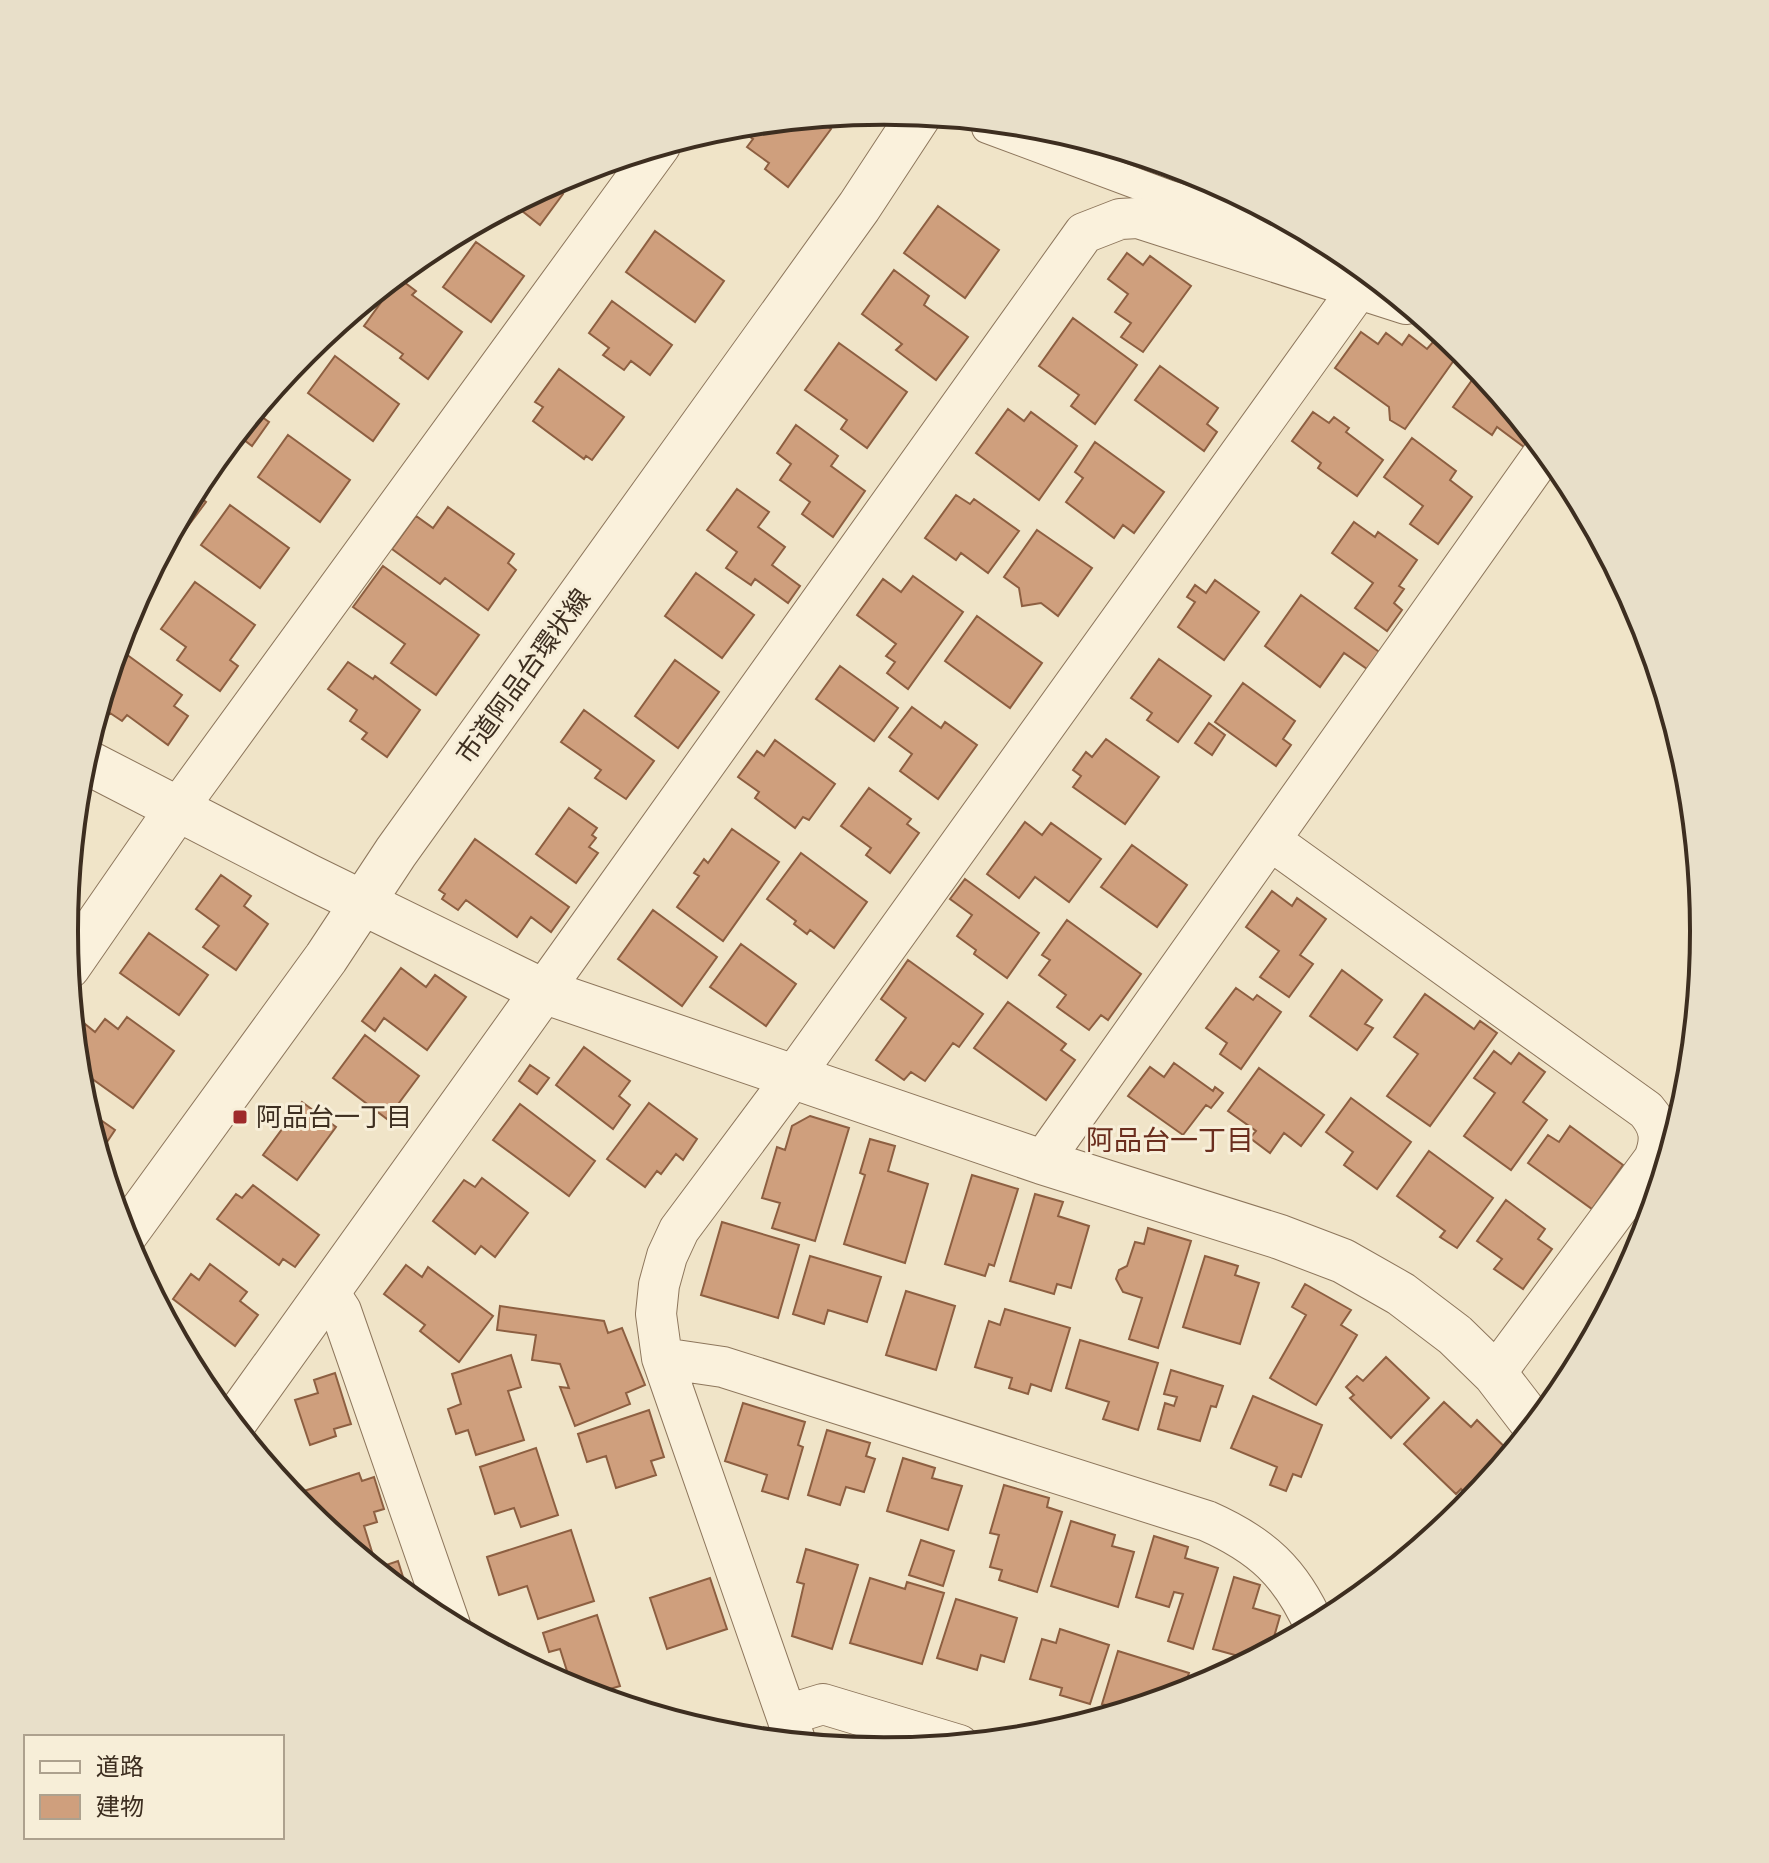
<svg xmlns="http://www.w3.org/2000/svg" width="1769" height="1863" font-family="'Zilla Slab','Noto Sans JP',serif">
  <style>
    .building { fill: #cf9f7d; stroke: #8d5f41; stroke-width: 2 }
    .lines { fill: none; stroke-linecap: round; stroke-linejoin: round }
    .pedestrian-casing { stroke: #8d765c; stroke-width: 32 }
    .minor-casing { stroke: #8d765c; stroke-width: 42 }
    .tertiary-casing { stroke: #8d765c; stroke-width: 46 }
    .pedestrian { stroke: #faf1dc; stroke-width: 30 }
    .minor { stroke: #faf1dc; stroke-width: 40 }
    .tertiary { stroke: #faf1dc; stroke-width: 44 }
    .poi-dot { fill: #9e2a2b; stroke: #f7eed8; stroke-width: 3 }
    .labels { text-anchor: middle; stroke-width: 6; stroke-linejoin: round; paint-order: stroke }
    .street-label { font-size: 26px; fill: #3d2e20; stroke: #f7eed8 }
    .poi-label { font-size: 26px; fill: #3d2e20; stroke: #f7eed8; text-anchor: start }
    .neighbourhood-label { font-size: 28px; fill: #6b2e1e; stroke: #f7eed8 }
    .rim { fill: none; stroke: #3d2e20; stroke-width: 4 }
  </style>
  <rect width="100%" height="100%" fill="#f0e4c8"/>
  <path class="building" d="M 816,118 L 831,129 L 788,187 L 765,169 L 769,163 L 747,147 L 753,139 L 734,126 Z
    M 562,178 L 555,188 L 563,194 L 540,225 L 513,204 Z
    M 938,206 L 999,250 L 965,298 L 904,253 Z
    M 655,231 L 724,281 L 695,322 L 626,272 Z
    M 476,242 L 524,276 L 491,322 L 443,287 Z
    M 1127,253 L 1143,265 L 1150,256 L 1191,286 L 1143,352 L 1121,337 L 1131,323 L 1115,312 L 1128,294 L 1108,279 Z
    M 894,270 L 929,296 L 924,305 L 968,337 L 936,380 L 896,350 L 902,344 L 862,314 Z
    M 396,276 L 416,291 L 412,295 L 462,332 L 428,379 L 400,358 L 403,354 L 364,326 L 392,287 L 387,284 Z
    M 612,301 L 672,345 L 650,375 L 631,361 L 624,370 L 603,355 L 609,348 L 589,333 Z
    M 1073,318 L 1137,365 L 1095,424 L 1071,406 L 1079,395 L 1039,366 Z
    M 1361,332 L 1378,344 L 1386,333 L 1402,345 L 1409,335 L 1427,349 L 1433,342 L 1443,348 L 1450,339 L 1462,349 L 1405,429 L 1390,420 L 1389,407 L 1335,368 Z
    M 839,343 L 907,392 L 867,448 L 841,429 L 847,420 L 805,390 Z
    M 313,344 L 316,347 L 281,396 L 272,390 Z
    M 335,356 L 399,404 L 373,441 L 308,393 Z
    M 1160,366 L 1218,408 L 1207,424 L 1217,432 L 1204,451 L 1135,400 Z
    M 559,369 L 624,417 L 592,460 L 586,456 L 584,459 L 533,421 L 543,407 L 535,402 Z
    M 1482,372 L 1533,434 L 1524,447 L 1497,427 L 1492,435 L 1453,407 L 1472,380 L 1475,382 Z
    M 1008,409 L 1024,421 L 1031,412 L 1077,446 L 1039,500 L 976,453 Z
    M 255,412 L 269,422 L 252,446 L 244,440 L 229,460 L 220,454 Z
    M 1313,412 L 1329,423 L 1334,417 L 1349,428 L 1346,432 L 1383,460 L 1357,496 L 1318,468 L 1321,463 L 1292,441 Z
    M 796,425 L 838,456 L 831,466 L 865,491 L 833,537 L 802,514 L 810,502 L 780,480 L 791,464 L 777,453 Z
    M 288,435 L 350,480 L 320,522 L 258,477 Z
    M 1412,438 L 1456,471 L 1450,480 L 1472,497 L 1438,544 L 1410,524 L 1423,506 L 1384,477 Z
    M 1095,442 L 1164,492 L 1134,533 L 1123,525 L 1114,538 L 1066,502 L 1083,478 L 1075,472 Z
    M 737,489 L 769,512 L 758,527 L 785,547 L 772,565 L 800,586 L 788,603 L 755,579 L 751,585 L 726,568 L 737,552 L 707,530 Z
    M 193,492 L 206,502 L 182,534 L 174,528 Z
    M 956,495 L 970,504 L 974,499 L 1019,531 L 988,573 L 961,553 L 956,560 L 925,538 Z
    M 230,505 L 289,548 L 260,588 L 201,545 Z
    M 448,507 L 514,554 L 508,563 L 516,570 L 488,610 L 445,578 L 440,584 L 392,549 L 416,516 L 433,528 Z
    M 1354,522 L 1375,537 L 1378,532 L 1417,560 L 1399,586 L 1404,589 L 1394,603 L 1402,610 L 1387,631 L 1355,608 L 1373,583 L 1332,553 Z
    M 1037,530 L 1092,568 L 1058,616 L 1041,603 L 1022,606 L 1019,588 L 1004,577 Z
    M 154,565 L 159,568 L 135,601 Z
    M 383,566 L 479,635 L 436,695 L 391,663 L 405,644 L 353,607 Z
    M 696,573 L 754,615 L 722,658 L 665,616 Z
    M 913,576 L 963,612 L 908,689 L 887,673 L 895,662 L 886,656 L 896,644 L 857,615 L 883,579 L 901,592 Z
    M 1215,580 L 1259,612 L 1224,660 L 1178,627 L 1195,602 L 1187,597 L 1195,585 L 1206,593 Z
    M 195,582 L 255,625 L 230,660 L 238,666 L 220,691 L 177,660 L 186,647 L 161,629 Z
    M 1301,595 L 1382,654 L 1370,671 L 1344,653 L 1320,687 L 1265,646 Z
    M 977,616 L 1042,663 L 1010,708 L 945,661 Z
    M 126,654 L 182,695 L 174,706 L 188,716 L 168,745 L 127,715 L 122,721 L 110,713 L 106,718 L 98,712 L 113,662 L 118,665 Z
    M 1159,659 L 1211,696 L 1178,742 L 1147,720 L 1152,713 L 1131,698 Z
    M 675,660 L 719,692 L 678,748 L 635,716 Z
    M 348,662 L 373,679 L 375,676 L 420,710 L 387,757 L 362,739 L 367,733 L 350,721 L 357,710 L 328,689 Z
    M 840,666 L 898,708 L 874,741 L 816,699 Z
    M 1243,683 L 1295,721 L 1283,739 L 1291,745 L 1276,766 L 1215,722 Z
    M 912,707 L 941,728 L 945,722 L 977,745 L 938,799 L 900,771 L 912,754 L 889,737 Z
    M 584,710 L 654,761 L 626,799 L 595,778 L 601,770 L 561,742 Z
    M 1209,723 L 1225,735 L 1212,755 L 1195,743 Z
    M 1106,739 L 1159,777 L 1125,824 L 1073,787 L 1081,776 L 1073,770 L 1086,752 L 1092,757 Z
    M 775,740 L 835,784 L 809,820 L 803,817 L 795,828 L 755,798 L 759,792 L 738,777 L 757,751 L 764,756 Z
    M 869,788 L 911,819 L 907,824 L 919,833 L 890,873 L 866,855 L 871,848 L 841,826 Z
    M 569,808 L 597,828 L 592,835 L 596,838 L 589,847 L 598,853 L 576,883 L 536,854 Z
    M 1025,822 L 1042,835 L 1051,823 L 1101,859 L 1069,902 L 1035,877 L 1019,898 L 987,874 Z
    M 732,829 L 779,862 L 723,941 L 677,907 L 699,876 L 694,873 L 704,859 L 708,863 Z
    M 475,839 L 569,907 L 551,932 L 531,917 L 517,937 L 466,900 L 458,910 L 442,899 L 445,894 L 439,890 Z
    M 1132,845 L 1187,885 L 1157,927 L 1101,887 Z
    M 801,853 L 867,902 L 834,948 L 810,930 L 807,934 L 794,924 L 796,921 L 767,899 Z
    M 221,875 L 251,896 L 244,906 L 268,924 L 236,970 L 203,947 L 219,926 L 196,909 Z
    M 965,879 L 1039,933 L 1007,978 L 974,954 L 976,950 L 957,936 L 972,915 L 950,899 Z
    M 1272,891 L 1292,906 L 1297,898 L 1326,919 L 1300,955 L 1313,964 L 1289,997 L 1260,977 L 1279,951 L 1246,927 Z
    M 653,910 L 717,957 L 682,1006 L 618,959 Z
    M 1067,920 L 1141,974 L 1108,1020 L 1101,1015 L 1089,1030 L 1057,1007 L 1066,995 L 1039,975 L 1050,960 L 1042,955 Z
    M 149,933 L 208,975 L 179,1015 L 120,973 Z
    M 741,944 L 796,984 L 766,1026 L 710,987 Z
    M 908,960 L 983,1014 L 959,1047 L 953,1043 L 925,1081 L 911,1072 L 904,1080 L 876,1060 L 906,1018 L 881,999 Z
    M 401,968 L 426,987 L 435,975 L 466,997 L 427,1050 L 384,1018 L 375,1031 L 362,1021 Z
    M 1342,970 L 1382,1000 L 1365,1024 L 1373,1028 L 1357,1050 L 1310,1016 Z
    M 1236,988 L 1253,1000 L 1257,995 L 1281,1012 L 1241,1069 L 1220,1054 L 1227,1043 L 1206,1028 Z
    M 1425,994 L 1474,1029 L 1480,1021 L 1497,1033 L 1430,1126 L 1387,1096 L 1418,1054 L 1394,1037 Z
    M 1008,1002 L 1066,1044 L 1061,1050 L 1075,1060 L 1046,1100 L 974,1048 Z
    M 127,1017 L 174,1051 L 133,1108 L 77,1068 L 75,1039 L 85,1024 L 95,1032 L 105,1019 L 118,1029 Z
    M 365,1035 L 419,1076 L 387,1119 L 333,1078 Z
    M 584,1047 L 630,1081 L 619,1096 L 630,1105 L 613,1129 L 556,1085 Z
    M 1494,1051 L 1511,1064 L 1519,1053 L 1545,1072 L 1523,1102 L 1547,1120 L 1511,1170 L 1464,1136 L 1495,1093 L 1474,1078 Z
    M 1174,1063 L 1213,1091 L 1215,1087 L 1223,1093 L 1211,1108 L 1206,1105 L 1183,1135 L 1128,1096 L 1150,1067 L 1164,1077 Z
    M 530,1065 L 549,1078 L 537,1094 L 519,1081 Z
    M 1259,1068 L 1324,1115 L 1301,1146 L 1284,1133 L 1270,1153 L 1250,1138 L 1256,1131 L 1228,1111 Z
    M 1351,1098 L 1411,1142 L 1377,1189 L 1344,1165 L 1353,1152 L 1326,1132 Z
    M 302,1102 L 336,1127 L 297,1180 L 263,1155 Z
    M 649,1103 L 697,1139 L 683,1160 L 676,1154 L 661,1174 L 657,1171 L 645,1187 L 607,1159 Z
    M 520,1104 L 595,1161 L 569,1196 L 493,1140 Z
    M 85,1109 L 115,1130 L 99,1154 Z
    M 810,1116 L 849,1128 L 815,1241 L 772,1228 L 780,1203 L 762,1198 L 777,1147 L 785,1150 L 792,1126 Z
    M 1570,1126 L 1623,1165 L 1592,1209 L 1528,1163 L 1548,1135 L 1559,1142 Z
    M 870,1139 L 895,1146 L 888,1171 L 928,1184 L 905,1263 L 844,1244 L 865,1175 L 860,1173 Z
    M 1429,1151 L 1493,1198 L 1457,1248 L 1440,1237 L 1445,1231 L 1397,1196 Z
    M 972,1175 L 1018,1189 L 994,1266 L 989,1264 L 985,1276 L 945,1264 Z
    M 482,1178 L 528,1213 L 495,1257 L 481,1246 L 475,1254 L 433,1221 L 464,1180 L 475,1187 Z
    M 253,1185 L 319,1235 L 295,1267 L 283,1259 L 279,1265 L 217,1219 L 236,1194 L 242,1198 Z
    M 1035,1194 L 1063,1202 L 1058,1216 L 1089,1226 L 1071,1288 L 1057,1284 L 1054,1294 L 1010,1281 Z
    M 1506,1200 L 1545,1229 L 1538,1239 L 1552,1249 L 1523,1289 L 1494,1269 L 1502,1259 L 1477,1241 Z
    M 722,1222 L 799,1245 L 778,1318 L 701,1295 Z
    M 1148,1228 L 1191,1241 L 1158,1348 L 1129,1339 L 1142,1298 L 1123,1292 L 1116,1279 L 1119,1270 L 1127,1266 L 1135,1242 L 1144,1244 Z
    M 810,1256 L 881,1277 L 867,1322 L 828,1310 L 824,1324 L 793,1314 Z
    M 1205,1256 L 1238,1266 L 1235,1275 L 1259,1283 L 1240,1344 L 1183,1327 Z
    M 210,1264 L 247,1292 L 240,1301 L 258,1315 L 235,1346 L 173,1299 L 191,1274 L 199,1280 Z
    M 406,1265 L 422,1277 L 428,1267 L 493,1316 L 459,1362 L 420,1331 L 425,1325 L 384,1294 Z
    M 1305,1284 L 1351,1310 L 1341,1325 L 1357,1335 L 1316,1405 L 1270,1378 L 1306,1315 L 1292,1307 Z
    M 906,1291 L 955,1306 L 936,1370 L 886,1355 Z
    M 500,1306 L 604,1321 L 608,1333 L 622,1328 L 645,1385 L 626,1393 L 630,1404 L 575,1426 L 560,1387 L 569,1388 L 560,1364 L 532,1360 L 536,1335 L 497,1330 Z
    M 1005,1309 L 1070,1328 L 1051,1391 L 1031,1384 L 1028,1394 L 1009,1388 L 1012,1378 L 975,1367 L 989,1321 L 1000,1325 Z
    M 1080,1340 L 1158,1363 L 1138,1430 L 1103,1419 L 1109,1402 L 1066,1388 Z
    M 511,1355 L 521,1387 L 508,1391 L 524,1440 L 476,1455 L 468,1430 L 456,1434 L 448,1409 L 461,1404 L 452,1374 Z
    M 1386,1357 L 1429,1398 L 1391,1438 L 1350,1398 L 1354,1395 L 1346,1387 L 1357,1376 L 1363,1381 Z
    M 187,1359 L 206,1373 L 199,1382 Z
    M 1171,1370 L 1223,1386 L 1216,1407 L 1211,1406 L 1200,1441 L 1158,1429 L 1165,1403 L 1174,1406 L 1177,1397 L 1164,1394 Z
    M 335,1373 L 351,1424 L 334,1429 L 336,1436 L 310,1445 L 295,1400 L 318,1393 L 314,1380 Z
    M 1253,1396 L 1322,1425 L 1301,1477 L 1293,1474 L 1286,1491 L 1270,1485 L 1277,1467 L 1231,1448 Z
    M 1444,1402 L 1471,1427 L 1477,1420 L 1512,1454 L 1473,1501 L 1461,1489 L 1456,1494 L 1404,1444 Z
    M 743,1403 L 805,1422 L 798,1445 L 803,1447 L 788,1499 L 762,1491 L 767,1475 L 725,1461 Z
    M 649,1410 L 664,1457 L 651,1461 L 656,1475 L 616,1488 L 606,1456 L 587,1462 L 578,1434 Z
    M 827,1430 L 870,1443 L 866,1456 L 875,1459 L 864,1492 L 846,1487 L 840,1505 L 808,1495 Z
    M 536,1448 L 558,1515 L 521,1527 L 514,1508 L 495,1514 L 480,1467 Z
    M 903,1458 L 935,1468 L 932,1478 L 962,1486 L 948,1530 L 887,1511 Z
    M 359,1473 L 362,1481 L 374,1477 L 384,1509 L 374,1512 L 377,1522 L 364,1526 L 373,1555 L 361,1559 L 305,1512 L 298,1493 Z
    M 1004,1485 L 1049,1498 L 1047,1507 L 1062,1512 L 1037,1592 L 999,1580 L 1002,1570 L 990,1567 L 999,1535 L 990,1533 Z
    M 1071,1521 L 1115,1535 L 1112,1546 L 1134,1552 L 1118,1607 L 1051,1586 Z
    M 571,1530 L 594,1601 L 538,1619 L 527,1586 L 499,1595 L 487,1557 Z
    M 1154,1536 L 1188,1547 L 1185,1558 L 1218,1568 L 1193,1649 L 1168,1641 L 1183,1594 L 1174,1592 L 1169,1607 L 1136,1597 Z
    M 921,1540 L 954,1551 L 943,1586 L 909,1575 Z
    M 806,1549 L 858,1565 L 832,1649 L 792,1636 L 804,1584 L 797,1582 Z
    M 398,1561 L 409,1596 L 407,1596 L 374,1569 Z
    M 1234,1577 L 1260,1585 L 1253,1608 L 1280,1616 L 1270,1651 L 1253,1660 L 1213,1649 Z
    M 710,1578 L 727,1629 L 667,1649 L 650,1598 Z
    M 870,1578 L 905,1589 L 907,1582 L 944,1593 L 922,1664 L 850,1643 Z
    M 956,1599 L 1017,1618 L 1004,1662 L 981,1655 L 977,1670 L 937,1658 Z
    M 597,1615 L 620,1686 L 590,1695 L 573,1690 L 560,1649 L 549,1652 L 543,1633 Z
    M 1060,1629 L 1109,1645 L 1090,1704 L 1060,1695 L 1062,1688 L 1030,1679 L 1042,1639 L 1056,1643 Z
    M 1118,1651 L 1189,1673 L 1182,1694 L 1127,1711 L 1102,1704 Z
    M 628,1696 L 632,1708 L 610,1702 Z"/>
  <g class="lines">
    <defs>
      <path id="pedestrian" d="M 987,128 L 1167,195 L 1342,251"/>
      <path id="minor" d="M 178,808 L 660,146
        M 1270,840 L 1646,1110 C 1660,1126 1662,1139 1654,1159 L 1495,1374
        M 543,991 L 1084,233 L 1120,219 L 1138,218 L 1406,304
        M 1042,1162 L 1546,450
        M 328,1291 L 341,1311 L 450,1625
        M 662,1358 L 723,1367 L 1207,1521 C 1261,1545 1291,1572 1315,1627
        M 787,1715 L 823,1704 L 959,1745
        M 796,1743 L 662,1358 L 656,1314 L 659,1285 L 667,1256 L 679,1230 L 793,1077 L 1359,288"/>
      <path id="tertiary" d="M 83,760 L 308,876 L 543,991 L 1042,1162 L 1280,1237 L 1343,1261 L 1401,1294 L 1455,1335 L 1495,1374 L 1535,1426
        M 68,967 L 178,808
        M 124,1236 L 326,958 L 396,852 L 859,207 L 920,114
        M 233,1424 L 543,991"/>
    </defs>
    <use href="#pedestrian" class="pedestrian-casing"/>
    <use href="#minor" class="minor-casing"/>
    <use href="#tertiary" class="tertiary-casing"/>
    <use href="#pedestrian" class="pedestrian"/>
    <use href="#minor" class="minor"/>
    <use href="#tertiary" class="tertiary"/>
  </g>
  <rect class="poi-dot" x="232" y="1109" width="16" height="16" rx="4"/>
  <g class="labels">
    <g class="street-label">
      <text transform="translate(523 676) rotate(-54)" y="9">市道阿品台環状線</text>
    </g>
    <g class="poi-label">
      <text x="256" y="1126">阿品台一丁目</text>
    </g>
    <g class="neighbourhood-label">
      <text x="1170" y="1150">阿品台一丁目</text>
    </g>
  </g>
  <path d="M0 0H1769V1863H0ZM78 931a806 806 0 1 1 1612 0a806 806 0 1 1-1612 0Z" fill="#e8dfc9" fill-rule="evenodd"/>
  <path class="rim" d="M78 931a806 806 0 1 1 1612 0a806 806 0 1 1-1612 0Z"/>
  <rect x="24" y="1735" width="260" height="104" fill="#f7eed8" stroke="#ada18e" stroke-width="2"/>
  <rect x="40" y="1761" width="40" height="12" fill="#faf1dc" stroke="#ada18e" stroke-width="2"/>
  <text x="96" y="1775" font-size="24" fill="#3d2e20">道路</text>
  <rect x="40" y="1795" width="40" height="24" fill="#cf9f7d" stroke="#ada18e" stroke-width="2"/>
  <text x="96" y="1815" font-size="24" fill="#3d2e20">建物</text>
</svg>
